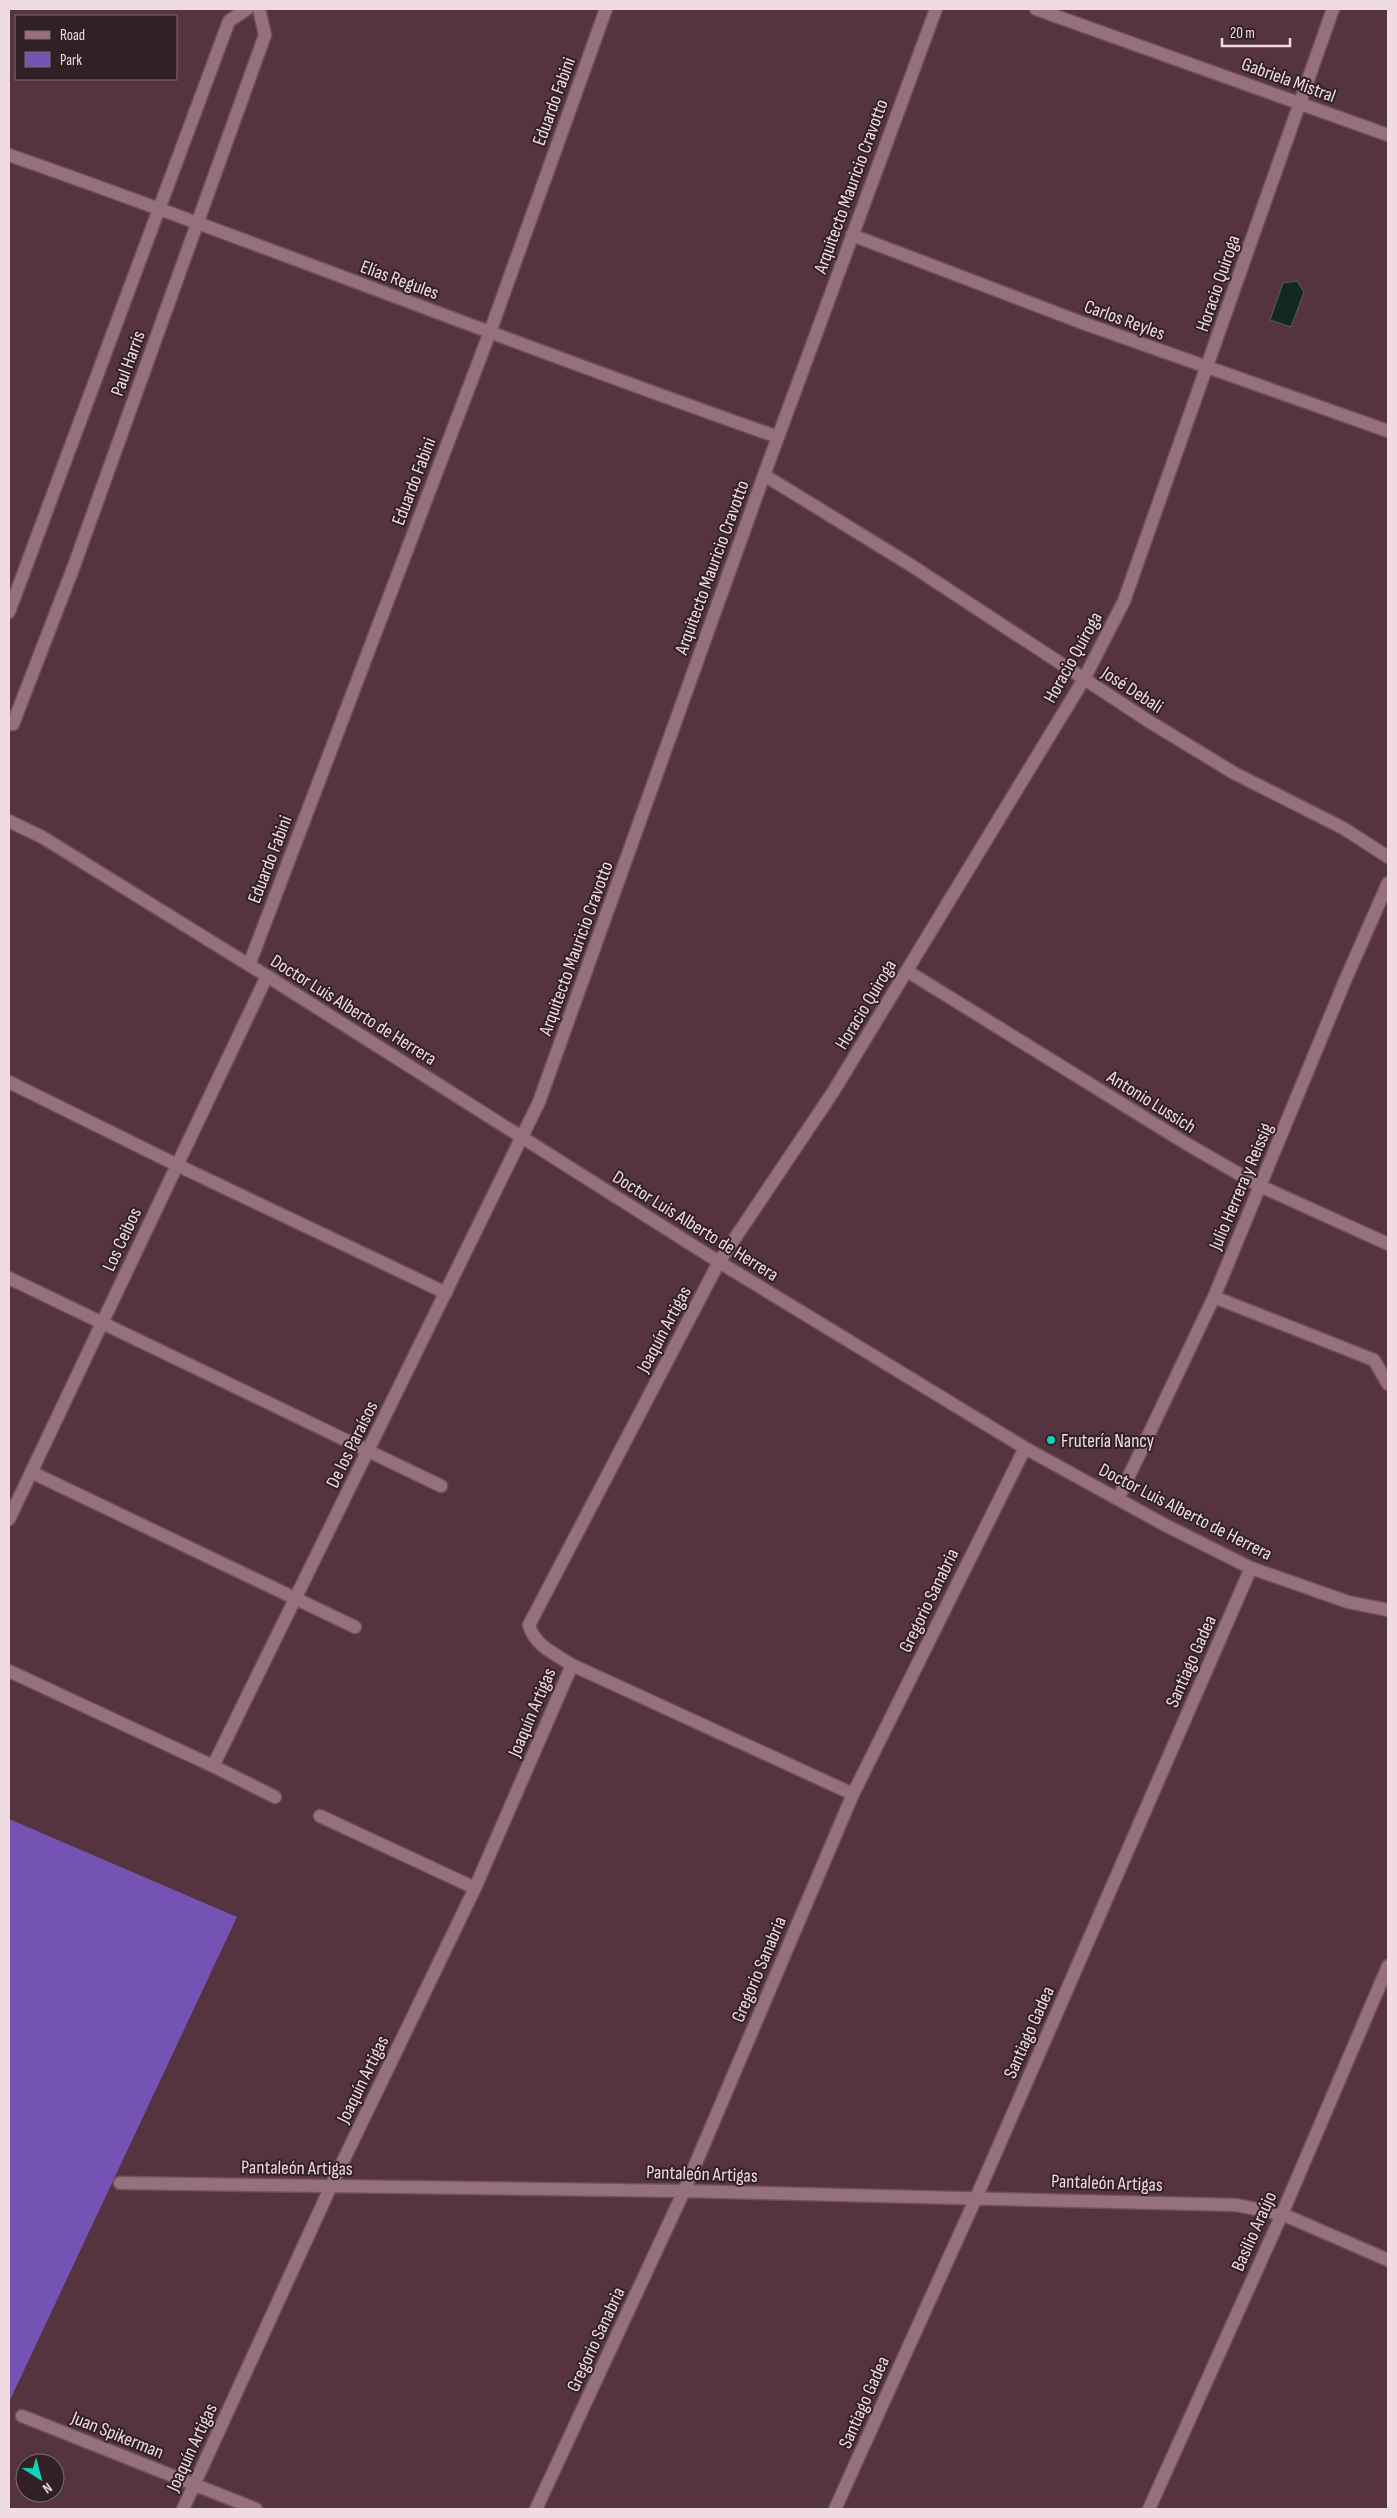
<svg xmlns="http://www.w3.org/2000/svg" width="1397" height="2518" font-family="'Sofia Sans Condensed',sans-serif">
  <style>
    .green { fill: #7453b5 }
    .water { fill: #102923; stroke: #545e5c }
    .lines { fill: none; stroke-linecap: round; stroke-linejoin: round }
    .minor-casing { stroke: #6d515b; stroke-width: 15 }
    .minor { stroke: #97707d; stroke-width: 12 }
    .poi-dot { fill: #0fd5b4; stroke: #312126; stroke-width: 2 }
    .labels { text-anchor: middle; stroke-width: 4; stroke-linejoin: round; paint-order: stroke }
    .street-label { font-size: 19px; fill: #f1dbe2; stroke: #312126 }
    .poi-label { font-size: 19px; fill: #f1dbe2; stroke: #312126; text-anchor: start }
  </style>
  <rect width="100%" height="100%" fill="#553440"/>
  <path class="green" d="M 9,1819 L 237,1917 L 9,2402 Z"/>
  <path class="water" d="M 1297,281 L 1304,292 L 1291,327 L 1270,320 L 1283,283 Z"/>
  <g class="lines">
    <defs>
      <path id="minor" d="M 1036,9 L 1388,135
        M 9,155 C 267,245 520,347 778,437
        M 852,235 L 1080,322 L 1388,431
        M 764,475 L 909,564 L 1150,722 L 1234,773 L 1343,828 L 1388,857
        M 9,612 L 229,21 L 247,9
        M 9,724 L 13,724 L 74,566 L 265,35 L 259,9
        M 9,821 L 42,837 L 267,976 L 719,1262 L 1025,1448 L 1165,1525 L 1251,1568 L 1348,1602 L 1388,1610
        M 249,965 L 490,332 L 606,9
        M 907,971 L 1187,1144 L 1260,1186 L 1388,1244
        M 9,1082 L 177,1165 L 446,1293
        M 9,1278 L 441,1486
        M 1214,1297 L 1374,1360 L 1388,1384
        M 31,1472 L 355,1627
        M 1118,1499 L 1214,1297 L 1344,983 L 1388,883
        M 9,1519 L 267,976
        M 9,1671 L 213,1766 L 275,1797
        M 213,1766 L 539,1102 L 764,475 L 936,9
        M 853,1794 L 572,1665 C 555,1654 534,1645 529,1625 L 719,1262 L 833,1092 L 1084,679 L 1124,601 L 1333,9
        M 320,1816 L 475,1888
        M 120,2183 L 684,2191 L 1236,2205 L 1282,2214 L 1388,2260
        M 22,2416 L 256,2509
        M 183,2509 L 331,2186 L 475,1888 L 572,1665
        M 536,2509 L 684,2191 L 853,1794 L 1025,1448
        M 835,2509 L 976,2198 L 1251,1568
        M 1149,2509 L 1282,2214 L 1388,1966"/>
    </defs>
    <use href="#minor" class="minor-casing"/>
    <use href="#minor" class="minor"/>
  </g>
  <circle class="poi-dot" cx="1051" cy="1440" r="5"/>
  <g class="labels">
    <g class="street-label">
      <text transform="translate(1289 79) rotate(20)" y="7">Gabriela Mistral</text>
      <text transform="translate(553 101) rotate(-70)" y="7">Eduardo Fabini</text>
      <text transform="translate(850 186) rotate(-70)" y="7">Arquitecto Mauricio Cravotto</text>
      <text transform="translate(400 279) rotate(20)" y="7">Elías Regules</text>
      <text transform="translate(1217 283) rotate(-71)" y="7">Horacio Quiroga</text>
      <text transform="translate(1125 319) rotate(20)" y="7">Carlos Reyles</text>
      <text transform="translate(127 363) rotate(-70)" y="7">Paul Harris</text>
      <text transform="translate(413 481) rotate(-69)" y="7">Eduardo Fabini</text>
      <text transform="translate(711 567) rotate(-70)" y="7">Arquitecto Mauricio Cravotto</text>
      <text transform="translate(1072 657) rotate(-61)" y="7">Horacio Quiroga</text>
      <text transform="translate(1133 689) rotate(33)" y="7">José Debali</text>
      <text transform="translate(269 859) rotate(-69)" y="7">Eduardo Fabini</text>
      <text transform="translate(575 948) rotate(-70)" y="7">Arquitecto Mauricio Cravotto</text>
      <text transform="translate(865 1004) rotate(-59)" y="7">Horacio Quiroga</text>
      <text transform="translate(354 1009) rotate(32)" y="7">Doctor Luis Alberto de Herrera</text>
      <text transform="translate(1152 1101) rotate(32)" y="7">Antonio Lussich</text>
      <text transform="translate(1240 1186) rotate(-67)" y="7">Julio Herrera y Reissig</text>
      <text transform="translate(696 1225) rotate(32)" y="7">Doctor Luis Alberto de Herrera</text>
      <text transform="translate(121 1239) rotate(-65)" y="7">Los Ceibos</text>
      <text transform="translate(663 1329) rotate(-62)" y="7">Joaquín Artigas</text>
      <text transform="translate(351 1444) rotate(-64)" y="7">De los Paraísos</text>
      <text transform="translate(1186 1511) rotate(27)" y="7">Doctor Luis Alberto de Herrera</text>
      <text transform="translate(928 1600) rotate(-64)" y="7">Gregorio Sanabria</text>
      <text transform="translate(1190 1661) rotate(-66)" y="7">Santiago Gadea</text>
      <text transform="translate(531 1712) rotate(-67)" y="7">Joaquín Artigas</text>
      <text transform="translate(758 1969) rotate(-67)" y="7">Gregorio Sanabria</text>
      <text transform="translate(1028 2032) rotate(-66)" y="7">Santiago Gadea</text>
      <text transform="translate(362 2079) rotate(-64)" y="7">Joaquín Artigas</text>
      <text transform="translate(297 2167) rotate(1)" y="7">Pantaleón Artigas</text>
      <text transform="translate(702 2173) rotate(2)" y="7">Pantaleón Artigas</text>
      <text transform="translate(1107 2182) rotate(2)" y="7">Pantaleón Artigas</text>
      <text transform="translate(1253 2231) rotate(-66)" y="7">Basilio Araújo</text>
      <text transform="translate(595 2339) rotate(-65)" y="7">Gregorio Sanabria</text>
      <text transform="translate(863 2402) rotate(-66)" y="7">Santiago Gadea</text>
      <text transform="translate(118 2434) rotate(22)" y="7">Juan Spikerman</text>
      <text transform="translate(191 2447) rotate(-65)" y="7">Joaquín Artigas</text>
    </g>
    <g class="poi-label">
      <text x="1061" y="1447">Frutería Nancy</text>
    </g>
  </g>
  <rect width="1397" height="2518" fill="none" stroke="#f1dbe2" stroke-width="20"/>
  <rect x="15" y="15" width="162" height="65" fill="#312126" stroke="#7e6b71"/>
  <rect x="25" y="31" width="25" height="8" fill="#97707d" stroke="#7e6b71"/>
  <text x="60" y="40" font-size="15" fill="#f1dbe2">Road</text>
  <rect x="25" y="52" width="25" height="15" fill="#7453b5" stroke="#7e6b71"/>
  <text x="60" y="65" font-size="15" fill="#f1dbe2">Park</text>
  <g transform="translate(40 2478) rotate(144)"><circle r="24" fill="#312126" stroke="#7e6b71"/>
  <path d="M0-4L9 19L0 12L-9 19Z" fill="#0fd5b4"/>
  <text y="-8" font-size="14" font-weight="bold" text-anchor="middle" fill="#f1dbe2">N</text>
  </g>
  <path d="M1222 38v8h68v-8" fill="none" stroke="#f1dbe2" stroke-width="2.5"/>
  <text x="1230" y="38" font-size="15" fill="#f1dbe2" stroke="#312126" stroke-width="4" paint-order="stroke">20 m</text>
</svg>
